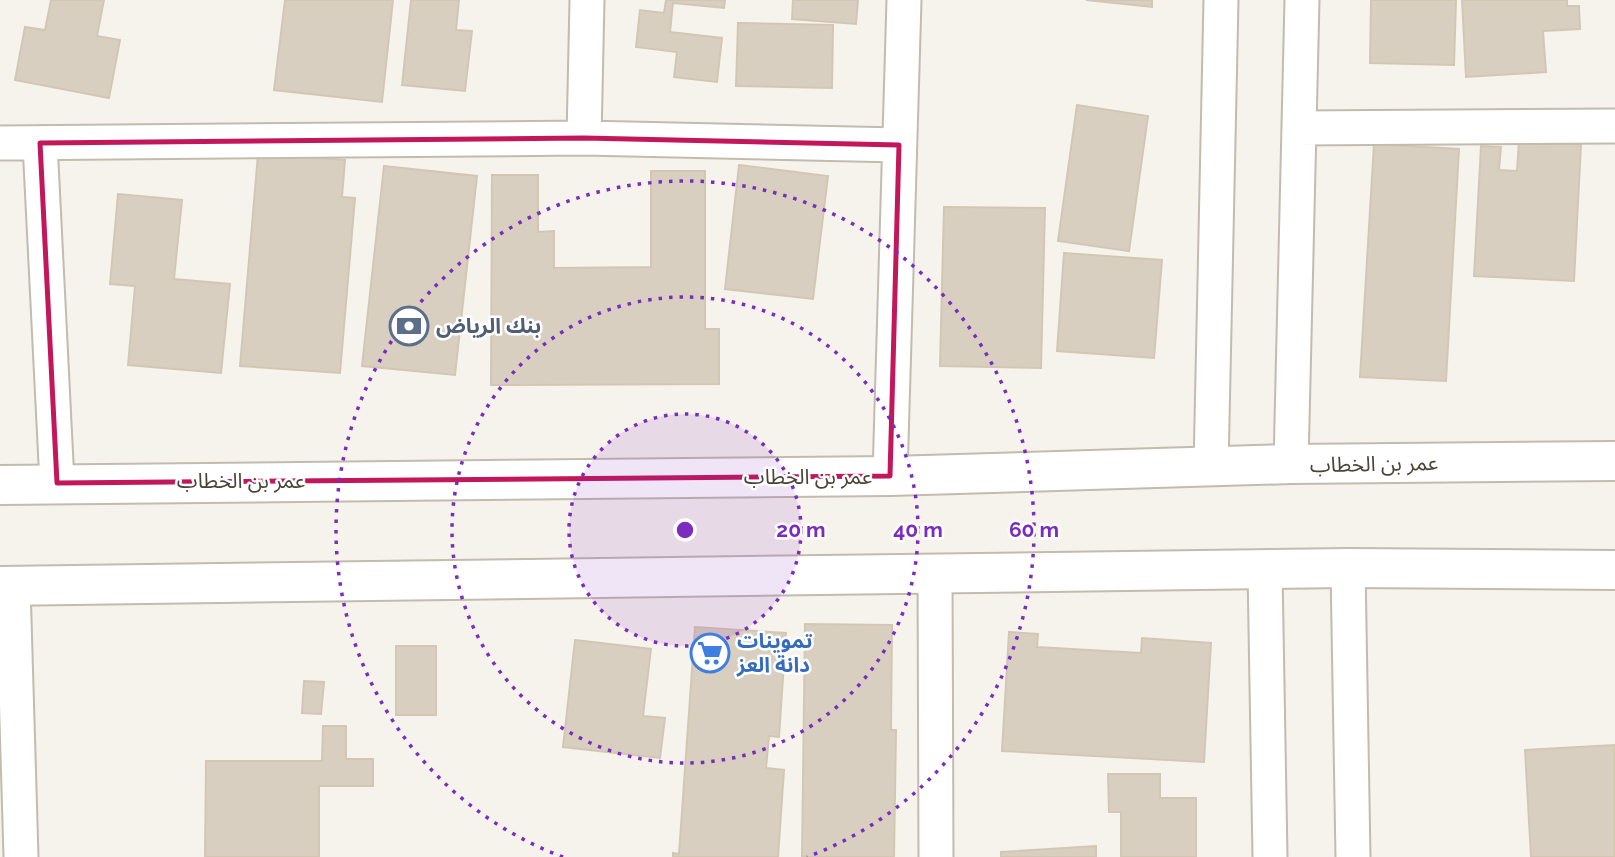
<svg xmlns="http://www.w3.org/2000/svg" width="1615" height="857" font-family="Raleway,'Noto Sans Arabic',sans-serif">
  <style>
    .building { fill: #d8cfc1; stroke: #d3c7b4; stroke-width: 2 }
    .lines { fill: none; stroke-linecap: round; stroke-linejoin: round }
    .minor-casing { stroke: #c2bbae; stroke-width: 37 }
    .tertiary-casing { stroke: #c2bbae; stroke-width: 42 }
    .minor { stroke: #fff; stroke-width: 33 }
    .tertiary { stroke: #fff; stroke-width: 38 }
    .marked { fill: none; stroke: #c2185b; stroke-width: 5; stroke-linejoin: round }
    .ring { fill: none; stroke: #7b2cbf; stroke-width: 3.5; stroke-dasharray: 3.5 7 }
    .labels { text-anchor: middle; stroke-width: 5; stroke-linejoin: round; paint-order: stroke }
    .service-label { font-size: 21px; font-weight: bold; fill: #4e5e75; stroke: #fff; text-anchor: start }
    .street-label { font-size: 21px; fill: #4b4439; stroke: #fff }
    .shop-label { font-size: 21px; font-weight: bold; fill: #366cbe; stroke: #fff; text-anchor: start }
    .centre { fill: #7b2cbf; stroke: #fff; stroke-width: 3.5 }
    .ring-label { font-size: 21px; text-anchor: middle; font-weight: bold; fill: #7b2cbf; stroke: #fff; stroke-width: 5; stroke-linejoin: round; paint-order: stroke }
  </style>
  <rect width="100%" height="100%" fill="#f6f3ec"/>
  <path class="building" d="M 51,0 L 104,0 L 97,36 L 120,40 L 109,98 L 15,80 L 25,27 L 45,30 Z
    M 285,0 L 393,0 L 382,102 L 274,90 Z
    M 411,0 L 459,0 L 456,30 L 472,31 L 465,91 L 402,85 Z
    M 666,0 L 725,0 L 724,8 L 673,3 L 670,32 L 722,38 L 717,82 L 674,77 L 677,52 L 636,47 L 640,10 L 664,13 Z
    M 793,0 L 858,0 L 856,24 L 792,19 Z
    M 1086,0 L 1152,0 L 1152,7 Z
    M 1371,0 L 1456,0 L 1454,65 L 1370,63 Z
    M 1462,0 L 1567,0 L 1567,6 L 1579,6 L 1580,29 L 1543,31 L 1546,72 L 1466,77 Z
    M 738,23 L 833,25 L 832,88 L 736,86 Z
    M 1077,105 L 1148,116 L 1129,251 L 1058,241 Z
    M 1519,141 L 1581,144 L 1574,281 L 1474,276 L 1481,146 L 1501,147 L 1499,170 L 1517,171 Z
    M 1374,144 L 1459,149 L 1446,381 L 1360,377 Z
    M 258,154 L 345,160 L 342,197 L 355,198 L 340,373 L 240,366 Z
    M 739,165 L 828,176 L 813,299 L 725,289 Z
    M 384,166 L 477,176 L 455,375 L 362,366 Z
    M 651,171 L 705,171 L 705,329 L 719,329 L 719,384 L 491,385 L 492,175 L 538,175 L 538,232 L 554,231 L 554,268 L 651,267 Z
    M 118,194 L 182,200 L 174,279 L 230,284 L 221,373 L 128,365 L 135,286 L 110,284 Z
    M 944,207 L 1045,208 L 1041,368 L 940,366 Z
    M 1064,253 L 1162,260 L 1154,358 L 1057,351 Z
    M 805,624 L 892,625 L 891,730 L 896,730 L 894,857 L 802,857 Z
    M 695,627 L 786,633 L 779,737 L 769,736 L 766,768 L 784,770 L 778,857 L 673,857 L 673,853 L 679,854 Z
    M 1009,632 L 1038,634 L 1037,647 L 1141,653 L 1142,638 L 1211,643 L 1204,762 L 1002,751 Z
    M 575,640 L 651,649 L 643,716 L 665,718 L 660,758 L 563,747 Z
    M 396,646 L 436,646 L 436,715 L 396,715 Z
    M 304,681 L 324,682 L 321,714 L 302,713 Z
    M 323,726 L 346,726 L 346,759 L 373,759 L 373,786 L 319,786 L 319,857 L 205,857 L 206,761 L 322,761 Z
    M 1615,745 L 1615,857 L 1531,857 L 1525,750 Z
    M 1108,774 L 1160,774 L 1160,798 L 1196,798 L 1196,857 L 1121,857 L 1121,812 L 1109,812 Z
    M 1096,846 L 1096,857 L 1001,857 L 1001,852 Z"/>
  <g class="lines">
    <defs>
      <path id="minor" d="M 1299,128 L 1615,126
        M 584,138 L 587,0
        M 0,143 L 584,138 L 899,145
        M 40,143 L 57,483
        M 1291,464 L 1302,0
        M 1211,468 L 1221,0
        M 890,476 L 904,0
        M 1348,568 L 1353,857
        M 1265,570 L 1270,857
        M 935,573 L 936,857
        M 13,585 L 21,857"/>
      <path id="tertiary" d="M 0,485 L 890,476 L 1291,464 L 1615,461
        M 0,586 L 1348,568 L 1615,570"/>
    </defs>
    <use href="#minor" class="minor-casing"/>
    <use href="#tertiary" class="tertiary-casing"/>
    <use href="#minor" class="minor"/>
    <use href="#tertiary" class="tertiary"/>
  </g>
  <path class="marked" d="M 584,138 L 899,145 L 890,476 L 57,483 L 40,143 Z"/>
  <circle cx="685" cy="530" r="116" fill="#7b2cbf" fill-opacity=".12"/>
  <g class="ring">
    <circle cx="685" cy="530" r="116"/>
    <circle cx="685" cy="530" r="233"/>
    <path d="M563 857A349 349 0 1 1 807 857"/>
  </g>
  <defs>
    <symbol id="bank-ring" viewBox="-11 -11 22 22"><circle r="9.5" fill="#fff" stroke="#5c6f8a" stroke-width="1.5"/><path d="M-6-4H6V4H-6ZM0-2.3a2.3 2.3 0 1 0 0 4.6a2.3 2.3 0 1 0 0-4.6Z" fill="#5c6f8a"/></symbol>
    <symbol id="supermarket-ring" viewBox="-11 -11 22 22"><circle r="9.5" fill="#fff" stroke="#3f7fe0" stroke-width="1.5"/><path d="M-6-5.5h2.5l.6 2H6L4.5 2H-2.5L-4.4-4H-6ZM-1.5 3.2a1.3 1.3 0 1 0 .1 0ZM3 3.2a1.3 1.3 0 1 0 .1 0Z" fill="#3f7fe0"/></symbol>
  </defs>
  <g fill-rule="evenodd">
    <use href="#bank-ring" x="387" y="304" width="44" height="44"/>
    <use href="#supermarket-ring" x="688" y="631" width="44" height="44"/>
  </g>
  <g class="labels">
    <g class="service-label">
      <text x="436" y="333">بنك الرياض</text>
    </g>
    <g class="street-label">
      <text transform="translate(1374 464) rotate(-1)" y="7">عمر بن الخطاب</text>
      <text x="808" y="484">عمر بن الخطاب</text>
      <text x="241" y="488">عمر بن الخطاب</text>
    </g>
    <g class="shop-label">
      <text x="737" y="648">تموينات<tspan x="737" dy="24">دانة العز</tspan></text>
    </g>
  </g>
  <circle cx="685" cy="530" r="10" class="centre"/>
  <g class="ring-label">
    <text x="801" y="537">20 m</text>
    <text x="918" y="537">40 m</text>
    <text x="1034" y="537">60 m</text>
  </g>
</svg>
